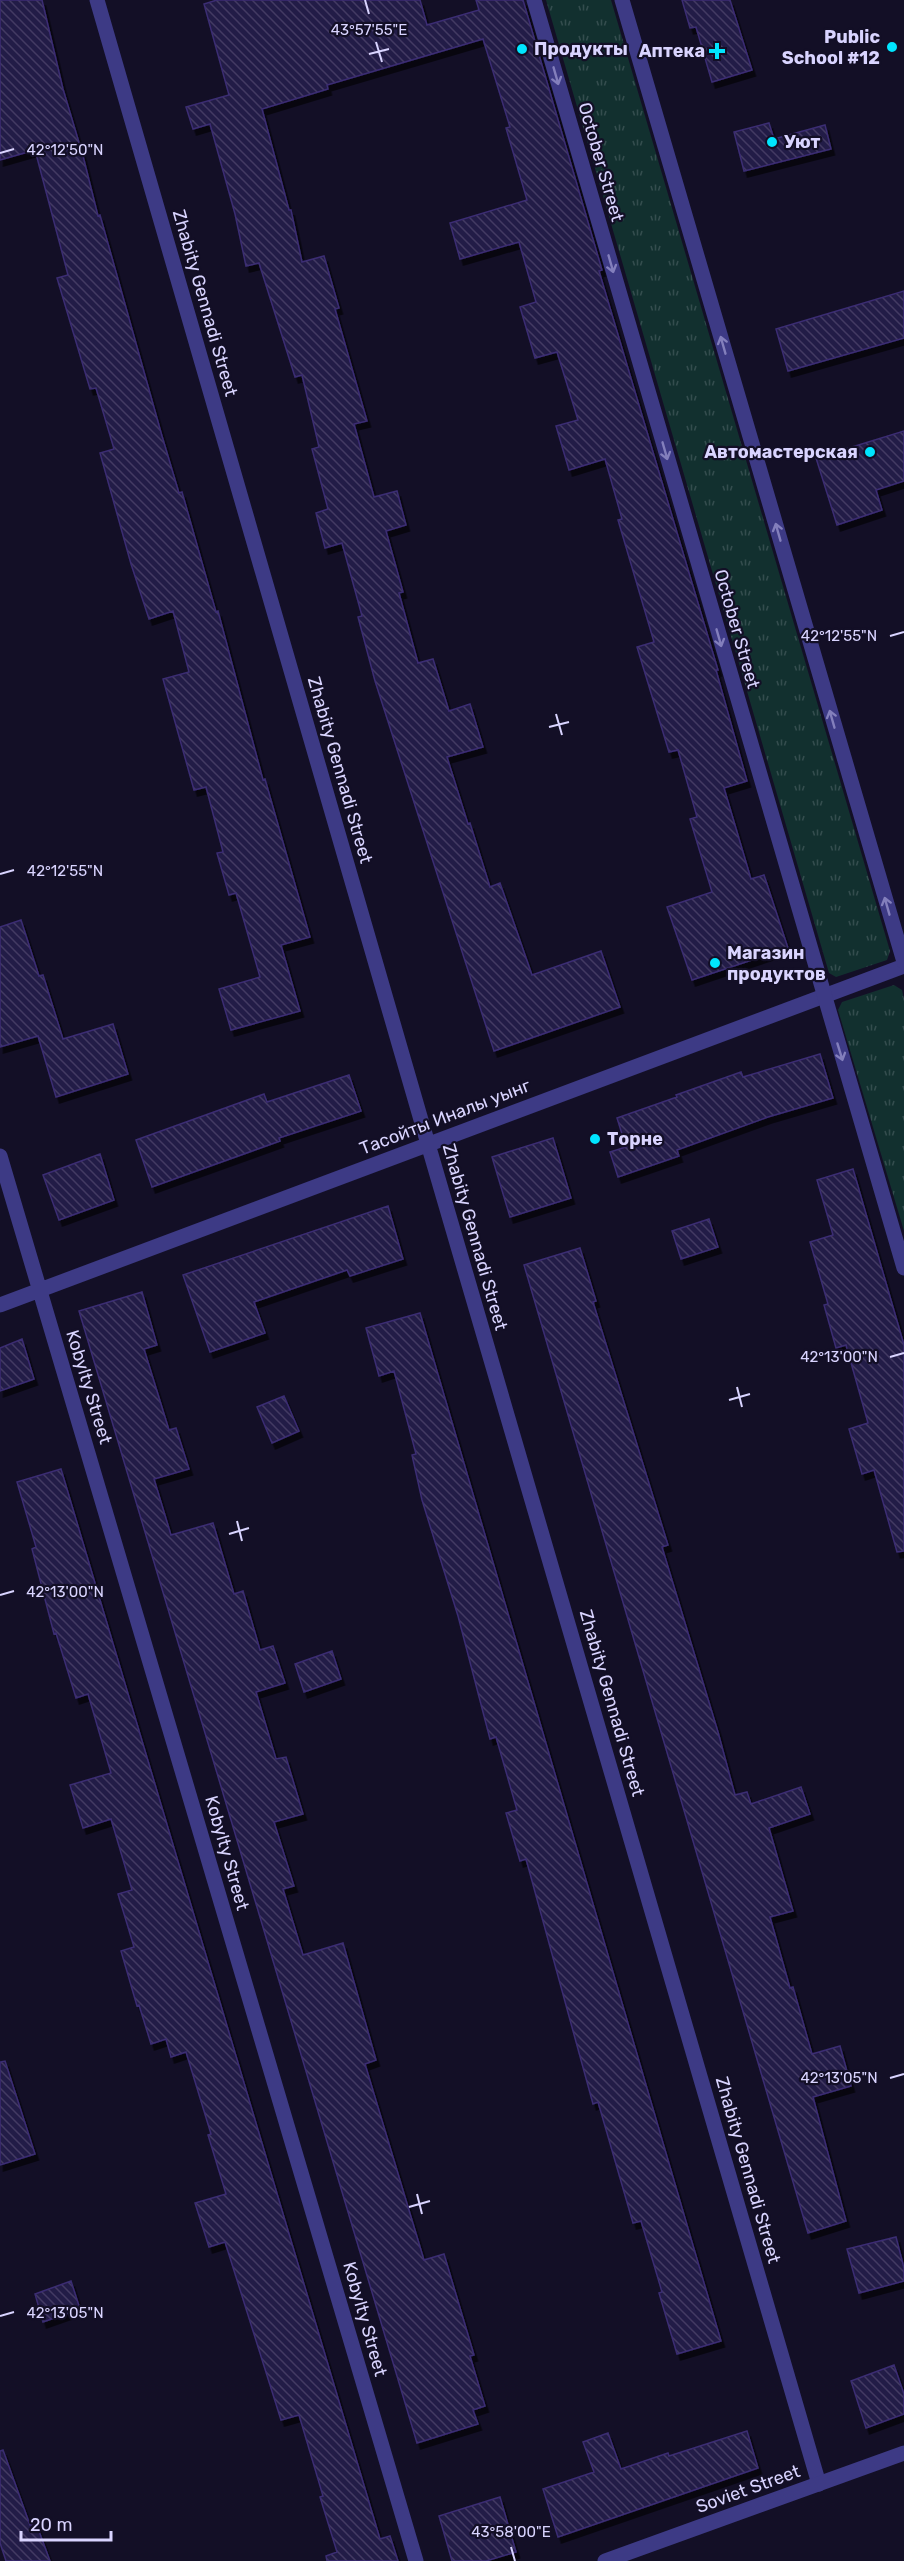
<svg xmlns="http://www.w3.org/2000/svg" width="904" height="2561" font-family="Rubik,sans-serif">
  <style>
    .park { fill: url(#park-tufts) }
    .building { fill: url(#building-back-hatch); stroke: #3b2d73; stroke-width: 1.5; filter: url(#shadow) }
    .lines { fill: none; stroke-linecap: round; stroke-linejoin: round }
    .minor { stroke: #3d3a85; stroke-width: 15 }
    .tertiary { stroke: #3d3a85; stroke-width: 15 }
    .oneway { stroke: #837fbc }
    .ticks { fill: none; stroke: #d9d4ff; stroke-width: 2 }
    .poi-dot { fill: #00e5ff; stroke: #130f26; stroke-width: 2 }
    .labels { text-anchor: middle; stroke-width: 4.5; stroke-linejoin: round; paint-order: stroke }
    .poi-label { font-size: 18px; font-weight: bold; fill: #d9d4ff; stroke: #130f26; text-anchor: start }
    .street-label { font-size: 18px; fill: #d9d4ff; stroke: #130f26 }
    .ticks-label { font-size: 15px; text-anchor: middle; fill: #d9d4ff; stroke: #130f26; stroke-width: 4.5; stroke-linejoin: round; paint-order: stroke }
  </style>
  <defs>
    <pattern id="park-tufts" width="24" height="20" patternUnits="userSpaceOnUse" patternTransform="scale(1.5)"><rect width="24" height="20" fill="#12302f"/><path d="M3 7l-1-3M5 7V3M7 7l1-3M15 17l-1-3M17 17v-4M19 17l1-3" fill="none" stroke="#344d4e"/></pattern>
    <pattern id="building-back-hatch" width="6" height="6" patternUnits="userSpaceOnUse" patternTransform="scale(1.5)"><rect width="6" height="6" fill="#241b47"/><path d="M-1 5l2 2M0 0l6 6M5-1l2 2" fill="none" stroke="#433b63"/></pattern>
    <filter id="shadow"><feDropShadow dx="3.5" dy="6" stdDeviation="0" flood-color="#0009"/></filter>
  </defs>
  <rect width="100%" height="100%" fill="#130f26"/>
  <path class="park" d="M 546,0 L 611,0 L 890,951 L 887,960 L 836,977 L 829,973 Z
    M 894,985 L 902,990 L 904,999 L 904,1231 L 838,1010 L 842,1002 Z"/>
  <path class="building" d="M 0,0 L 42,0 L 63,89 L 83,156 L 98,216 L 100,215 L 162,436 L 179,493 L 182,492 L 216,612 L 218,611 L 263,780 L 265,779 L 310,937 L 281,945 L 300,1011 L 231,1030 L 219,989 L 260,977 L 236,893 L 229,895 L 217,853 L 223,852 L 206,787 L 194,790 L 163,679 L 189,672 L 173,611 L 149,619 L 131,564 L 100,453 L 114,449 L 96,388 L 90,389 L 57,278 L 68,275 L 35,150 L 0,160 Z
    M 217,0 L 420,0 L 427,25 L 479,10 L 476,0 L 523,0 L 602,270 L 599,271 L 718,670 L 716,670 L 747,781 L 724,788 L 751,879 L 764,875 L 788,948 L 692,980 L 667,907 L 712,892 L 690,819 L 697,817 L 678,750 L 669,752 L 637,647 L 654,642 L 618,520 L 622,519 L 605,459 L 569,470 L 556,426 L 578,420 L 557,352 L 535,358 L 520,307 L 536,302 L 519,242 L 460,259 L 450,223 L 527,200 L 506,128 L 510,127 L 483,39 L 327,85 L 328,89 L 262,109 L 289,210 L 291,210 L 302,262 L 324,256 L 339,308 L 335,309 L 367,421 L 354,424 L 374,497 L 397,491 L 406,525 L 386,531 L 403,592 L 399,593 L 418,663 L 433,659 L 449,711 L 470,704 L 483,747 L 447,757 L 468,824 L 470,823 L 490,887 L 500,883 L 532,975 L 601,951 L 620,1007 L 494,1051 L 375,681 L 358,617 L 362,616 L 342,543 L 325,548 L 316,513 L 328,509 L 312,449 L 319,447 L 302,375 L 295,377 L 259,263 L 246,266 L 235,214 L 210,124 L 193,129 L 186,107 L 229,95 L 204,4 Z
    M 682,0 L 730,0 L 752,70 L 712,82 L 696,27 L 690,28 Z
    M 769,123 L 774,139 L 825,125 L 831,149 L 744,171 L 734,132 Z
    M 904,291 L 904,338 L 788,371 L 776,329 Z
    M 904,431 L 904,481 L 876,490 L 882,510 L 837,525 L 816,458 Z
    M 21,920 L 39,976 L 43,975 L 63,1039 L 113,1024 L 128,1074 L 56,1097 L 38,1036 L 0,1047 L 0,927 Z
    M 820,1054 L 833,1098 L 768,1117 L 677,1150 L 679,1156 L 618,1177 L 610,1152 L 626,1147 L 617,1118 L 677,1097 L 676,1095 L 741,1072 L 743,1077 Z
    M 349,1075 L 361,1111 L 279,1138 L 280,1141 L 152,1187 L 136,1140 L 264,1094 L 267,1102 Z
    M 553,1138 L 571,1198 L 510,1217 L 492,1157 Z
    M 100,1154 L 114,1200 L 59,1220 L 43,1175 Z
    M 853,1169 L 904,1345 L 904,1551 L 897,1552 L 874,1470 L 862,1474 L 849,1429 L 868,1423 L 846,1345 L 836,1348 L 824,1305 L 828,1304 L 810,1242 L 833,1235 L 817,1180 Z
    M 388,1206 L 403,1259 L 350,1276 L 347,1270 L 254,1302 L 265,1333 L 210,1352 L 183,1275 Z
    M 709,1219 L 718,1247 L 681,1259 L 672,1231 Z
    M 580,1248 L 596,1301 L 593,1302 L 668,1545 L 662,1547 L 718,1732 L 735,1795 L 747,1792 L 751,1804 L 801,1787 L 810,1814 L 769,1828 L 793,1911 L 770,1917 L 790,1988 L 793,1987 L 812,2054 L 840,2046 L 851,2086 L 813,2097 L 846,2221 L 808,2233 L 524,1265 Z
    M 142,1292 L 157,1345 L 144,1349 L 169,1430 L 176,1428 L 189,1469 L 154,1479 L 171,1535 L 213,1523 L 234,1594 L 243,1591 L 260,1650 L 273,1646 L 285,1683 L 256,1692 L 276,1759 L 286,1757 L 303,1814 L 274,1822 L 294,1886 L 283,1889 L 303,1955 L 343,1943 L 376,2060 L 365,2064 L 424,2260 L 444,2254 L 474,2355 L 470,2356 L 485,2406 L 473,2410 L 478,2424 L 417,2443 L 79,1311 Z
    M 420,1313 L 721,2341 L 677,2354 L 659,2293 L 662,2292 L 641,2221 L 633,2223 L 598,2102 L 593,2104 L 526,1859 L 520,1861 L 506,1813 L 517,1810 L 496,1737 L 490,1739 L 458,1616 L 422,1500 L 412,1455 L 416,1454 L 394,1371 L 379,1376 L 366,1328 Z
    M 22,1339 L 34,1379 L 0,1391 L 0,1348 Z
    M 284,1396 L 299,1431 L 272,1443 L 257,1407 Z
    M 61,1469 L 380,2539 L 390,2536 L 398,2561 L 327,2561 L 326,2556 L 337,2552 L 320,2497 L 323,2496 L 299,2415 L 281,2420 L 225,2242 L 209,2247 L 195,2203 L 226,2194 L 208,2135 L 211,2134 L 186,2052 L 171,2057 L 166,2039 L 151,2044 L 139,2005 L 137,2006 L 121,1951 L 134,1947 L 118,1894 L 132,1890 L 111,1819 L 83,1828 L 70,1785 L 111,1773 L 88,1694 L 76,1698 L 56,1633 L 54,1634 L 32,1549 L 36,1547 L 17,1482 Z
    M 332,1651 L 341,1679 L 304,1692 L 295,1664 Z
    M 5,2061 L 35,2154 L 0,2165 L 0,2062 Z
    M 896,2237 L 904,2268 L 904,2281 L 859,2293 L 847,2249 Z
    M 71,2281 L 80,2309 L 43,2322 L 35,2294 Z
    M 894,2365 L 904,2394 L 904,2414 L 866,2428 L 851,2381 Z
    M 747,2431 L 758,2468 L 558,2537 L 543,2489 L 594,2472 L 583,2442 L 608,2433 L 621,2469 L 668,2453 L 669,2456 Z
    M 3,2450 L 30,2525 L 36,2523 L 50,2561 L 6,2561 L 0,2543 L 0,2451 Z
    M 500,2497 L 516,2552 L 486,2561 L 452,2561 L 439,2516 Z"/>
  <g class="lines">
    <path class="minor" d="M 97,0 L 428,1144 L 819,2484
      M 0,1156 L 416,2561
      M 0,1305 L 904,966"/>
    <path class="tertiary" d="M 534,0 L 904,1268
      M 622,0 L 904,962
      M 605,2561 L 904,2453"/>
  </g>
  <defs><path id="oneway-shaft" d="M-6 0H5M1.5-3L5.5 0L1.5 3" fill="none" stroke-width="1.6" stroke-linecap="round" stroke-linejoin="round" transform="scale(1.5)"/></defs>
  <g class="oneway">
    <use href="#oneway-shaft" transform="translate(556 76) rotate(74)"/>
    <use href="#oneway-shaft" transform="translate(611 264) rotate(74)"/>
    <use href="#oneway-shaft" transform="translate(723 345) rotate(-106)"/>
    <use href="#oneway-shaft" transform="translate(665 451) rotate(74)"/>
    <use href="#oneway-shaft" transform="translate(778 532) rotate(-106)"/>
    <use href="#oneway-shaft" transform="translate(719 638) rotate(74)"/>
    <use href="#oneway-shaft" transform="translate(832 719) rotate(-106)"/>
    <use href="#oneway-shaft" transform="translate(887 906) rotate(-106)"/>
    <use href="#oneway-shaft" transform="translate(840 1052) rotate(73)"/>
  </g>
  <path class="ticks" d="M 365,0 L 369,14M 376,42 L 382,62M 369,54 L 389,49M 0,153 L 14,149M 890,636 L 904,632M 556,714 L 562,735M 549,727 L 569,722M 0,874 L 14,870M 890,1357 L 904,1353M 737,1387 L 742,1407M 729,1400 L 750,1394M 237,1521 L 242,1541M 229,1534 L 249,1528M 0,1595 L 14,1591M 890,2078 L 904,2074M 417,2194 L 422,2214M 409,2207 L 430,2201M 0,2316 L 14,2312M 511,2547 L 515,2561"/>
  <g class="poi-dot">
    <circle cx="892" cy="47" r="6"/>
    <circle cx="522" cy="49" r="6"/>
    <path d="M714 42h6v6h6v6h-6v6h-6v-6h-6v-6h6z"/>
    <circle cx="772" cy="142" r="6"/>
    <circle cx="870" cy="452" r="6"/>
    <circle cx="715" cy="963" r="6"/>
    <circle cx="595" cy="1139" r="6"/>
  </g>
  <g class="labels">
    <g class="poi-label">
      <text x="880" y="43" text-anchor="end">Public<tspan x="880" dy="21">School #12</tspan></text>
      <text x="534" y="55">Продукты</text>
      <text x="705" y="57" text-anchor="end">Аптека</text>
      <text x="784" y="148">Уют</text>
      <text x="858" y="458" text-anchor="end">Автомастерская</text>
      <text x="727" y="959">Магазин<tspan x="727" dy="21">продуктов</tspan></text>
      <text x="607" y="1145">Торне</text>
    </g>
    <g class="street-label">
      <text transform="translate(601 162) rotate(74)" y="6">October Street</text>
      <text transform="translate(205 303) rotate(74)" y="6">Zhabity Gennadi Street</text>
      <text transform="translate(737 629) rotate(74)" y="6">October Street</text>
      <text transform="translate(340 770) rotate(74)" y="6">Zhabity Gennadi Street</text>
      <text transform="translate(445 1117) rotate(-21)" y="6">Тасойты Иналы уынг</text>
      <text transform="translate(475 1237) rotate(74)" y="6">Zhabity Gennadi Street</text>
      <text transform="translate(89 1387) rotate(73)" y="6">Kobylty Street</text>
      <text transform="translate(612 1703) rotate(74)" y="6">Zhabity Gennadi Street</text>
      <text transform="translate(227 1853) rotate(74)" y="6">Kobylty Street</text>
      <text transform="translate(748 2170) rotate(74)" y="6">Zhabity Gennadi Street</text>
      <text transform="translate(365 2319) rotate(74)" y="6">Kobylty Street</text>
      <text transform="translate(748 2489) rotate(-20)" y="6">Soviet Street</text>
    </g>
  </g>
  <g class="ticks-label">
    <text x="369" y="35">43°57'55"E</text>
    <text x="65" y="155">42°12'50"N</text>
    <text x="839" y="641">42°12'55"N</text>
    <text x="65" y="876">42°12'55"N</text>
    <text x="839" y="1362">42°13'00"N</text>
    <text x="65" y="1597">42°13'00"N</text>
    <text x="839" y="2083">42°13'05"N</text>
    <text x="65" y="2318">42°13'05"N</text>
    <text x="511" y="2537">43°58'00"E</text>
  </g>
  <path d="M21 2531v9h90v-9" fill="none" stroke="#d9d4ff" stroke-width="3"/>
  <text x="30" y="2531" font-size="18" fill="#d9d4ff" stroke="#130f26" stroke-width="4.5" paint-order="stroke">20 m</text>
</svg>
